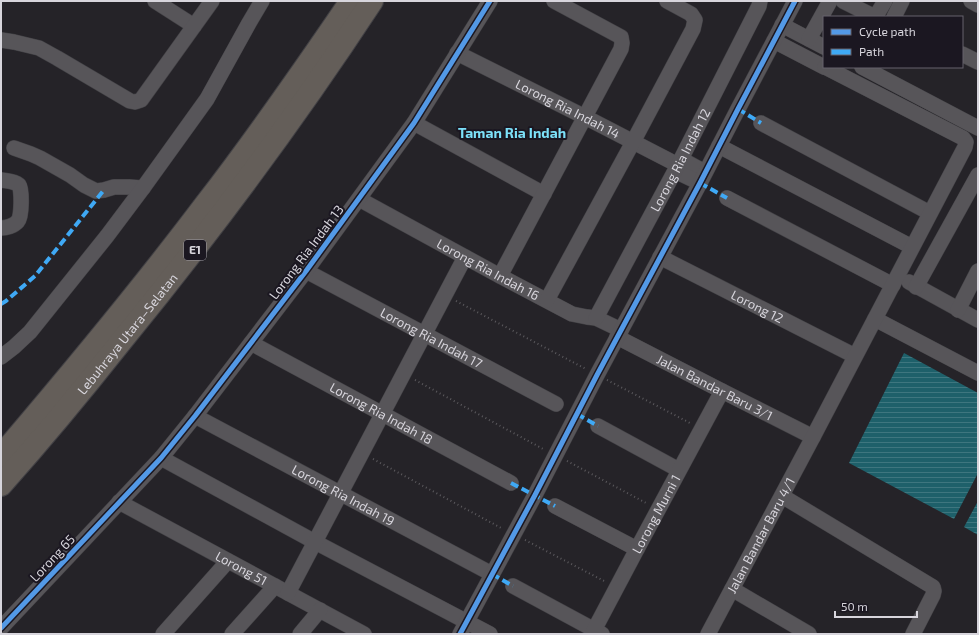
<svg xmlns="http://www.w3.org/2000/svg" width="979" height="635" font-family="'Exo 2',sans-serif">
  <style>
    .water { fill: url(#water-rules) }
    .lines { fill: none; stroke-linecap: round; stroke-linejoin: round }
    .minor-casing { stroke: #424145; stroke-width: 16 }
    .highway-casing { stroke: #424145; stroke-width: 24 }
    .path { stroke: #5b595d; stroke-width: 2; stroke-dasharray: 1 3; stroke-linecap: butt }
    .minor { stroke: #575559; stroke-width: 15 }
    .highway { stroke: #645e59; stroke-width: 22 }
    .quiet { stroke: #3fa9f5; stroke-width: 4; stroke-dasharray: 8 4; stroke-linecap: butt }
    .cycleway-casing { stroke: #1b1721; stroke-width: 8 }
    .cycleway { stroke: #5399e6; stroke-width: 5 }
    .labels { text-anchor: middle; stroke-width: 4; stroke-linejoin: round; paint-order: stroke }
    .shield { fill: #1b1721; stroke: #9f9ca4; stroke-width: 1 }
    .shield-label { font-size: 12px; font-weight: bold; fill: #d7d5dc }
    .street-label { font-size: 13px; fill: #d7d5dc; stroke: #1b1721 }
    .neighbourhood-label { font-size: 14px; font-weight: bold; fill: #7ce0f9; stroke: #1b1721 }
  </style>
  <defs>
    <pattern id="water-rules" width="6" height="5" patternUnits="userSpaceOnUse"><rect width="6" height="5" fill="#1e606a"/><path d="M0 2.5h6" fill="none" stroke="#3e767f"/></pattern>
  </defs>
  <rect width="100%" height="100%" fill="#252328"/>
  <path class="water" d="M 904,353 L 978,393 L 978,473 L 954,519 L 849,463 Z
    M 978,501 L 978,535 L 964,527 Z"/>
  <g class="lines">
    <defs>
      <g id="minor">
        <path d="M 155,1 L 194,26"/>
        <path d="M 843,1 L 873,16 L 876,16 L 885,1"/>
        <path d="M 971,1 L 978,5"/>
        <path d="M 894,17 L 902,1"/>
        <path d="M 782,25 L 824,47"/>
        <path d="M 809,39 L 830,1"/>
        <path d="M 1,40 L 14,42 L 39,48 L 57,58 L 130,101 L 135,102 L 141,100 L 212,1"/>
        <path d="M 774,41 L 824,67"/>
        <path id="s1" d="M 457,53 L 585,117 L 678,165"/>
        <path d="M 962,54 L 978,62"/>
        <path d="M 862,67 L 978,128"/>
        <path d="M 414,123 L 544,194"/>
        <path d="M 761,123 L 930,213"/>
        <path d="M 719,146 L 912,247"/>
        <path d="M 14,148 L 31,154 L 40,158 L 70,175 L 84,185 L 96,191 L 104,190 L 114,187 L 129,187 L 143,188"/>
        <path d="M 681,159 L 705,172"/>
        <path d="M 675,171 L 700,183"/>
        <path d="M 1,180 C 7,181 14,181 19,185 C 22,189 22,217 18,221 C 14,226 6,228 1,228"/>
        <path d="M 727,198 L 893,285"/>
        <path id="s2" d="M 359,199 L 500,276 L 572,314 L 587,317 L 596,318 L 621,330"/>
        <path id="s3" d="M 660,257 L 855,356"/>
        <path id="s4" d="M 306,271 L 556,404"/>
        <path d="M 500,276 L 621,49 L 622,43 L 621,37 L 554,1"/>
        <path d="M 909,282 L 978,320"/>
        <path d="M 916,287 L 978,175"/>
        <path d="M 547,300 L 633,142 L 693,29 L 695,20 L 691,14 L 667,1"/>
        <path d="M 958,310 L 978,271"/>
        <path id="s5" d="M 596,318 L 678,165 L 759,6 L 760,1"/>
        <path d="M 875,319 L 978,373"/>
        <path id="s6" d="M 617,337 L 722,391 L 813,437"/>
        <path id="s7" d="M 251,343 L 511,483"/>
        <path d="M 1,357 L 14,347 L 30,332 L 107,236 L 143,188 L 207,99 L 249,23 L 262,1"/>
        <path id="s8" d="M 195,416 L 492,574"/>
        <path d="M 598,426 L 679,470"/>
        <path d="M 161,458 L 315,542 L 490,634"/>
        <path d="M 782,496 L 933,587 L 934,591 L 933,595 L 913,634"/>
        <path id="s9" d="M 119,502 L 364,634"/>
        <path d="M 555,506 L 637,549"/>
        <path d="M 513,586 L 602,634"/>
        <path d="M 732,589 L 809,634"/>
        <path d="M 288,593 L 465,257"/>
        <path d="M 1,628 L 161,458 L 195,416 L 306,271 L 414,123 L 490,1"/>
        <path d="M 163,634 L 228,561"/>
        <path d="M 232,634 L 275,586"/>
        <path d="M 300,634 L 320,610"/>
        <path d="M 460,634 L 535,495 L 597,375 L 700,183 L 738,109 L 795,1"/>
        <path id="s10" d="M 592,634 L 637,549 L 722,391"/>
        <path id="s11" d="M 708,634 L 813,437 L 965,147 L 966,142 L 963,138 L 825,67"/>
      </g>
      <g id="highway">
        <path d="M 1,456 C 71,374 140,291 205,205 C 256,139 304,70 351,1"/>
        <path id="s12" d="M 1,485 C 42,439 81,392 119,344 C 209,234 294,120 372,1"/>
      </g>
    </defs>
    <use href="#minor" class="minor-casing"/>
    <use href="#highway" class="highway-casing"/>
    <path class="path" d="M 456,301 L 586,369
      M 415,380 L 545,450
      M 607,380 L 690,423
      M 373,459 L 503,529
      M 567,461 L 648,504
      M 525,540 L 606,582"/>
    <use href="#minor" class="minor"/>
    <use href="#highway" class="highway"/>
    <path class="quiet" d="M 738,109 L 761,123
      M 700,183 L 727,198
      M 1,304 L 6,301 L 35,276 L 104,190
      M 577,414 L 598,426
      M 511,483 L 555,506
      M 492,574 L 513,586"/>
    <defs>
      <path id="cycleway" d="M 1,628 L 161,458 L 195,416 L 306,271 L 414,123 L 490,1
        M 460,634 L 535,495 L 597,375 L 700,183 L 738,109 L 795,1"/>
    </defs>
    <use href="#cycleway" class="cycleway-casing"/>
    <use href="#cycleway" class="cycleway"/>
  </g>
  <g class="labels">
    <rect class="shield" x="184" y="240" width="22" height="20" rx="3"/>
    <g class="shield-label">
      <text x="195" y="254">E1</text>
    </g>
    <g class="street-label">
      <text dy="5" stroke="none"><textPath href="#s1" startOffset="124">Lorong Ria Indah 14</textPath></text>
      <text dy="5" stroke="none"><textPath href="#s5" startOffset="179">Lorong Ria Indah 12</textPath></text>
      <text transform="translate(306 252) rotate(-53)" y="5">Lorong Ria Indah 13</text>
      <text dy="5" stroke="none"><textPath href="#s2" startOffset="147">Lorong Ria Indah 16</textPath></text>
      <text dy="5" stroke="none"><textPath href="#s3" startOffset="109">Lorong 12</textPath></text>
      <text dy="5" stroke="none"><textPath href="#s12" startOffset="197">Lebuhraya Utara–Selatan</textPath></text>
      <text dy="5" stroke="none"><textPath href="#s4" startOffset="142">Lorong Ria Indah 17</textPath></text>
      <text dy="5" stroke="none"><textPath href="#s6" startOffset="110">Jalan Bandar Baru 3/1</textPath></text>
      <text dy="5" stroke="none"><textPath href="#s7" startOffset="148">Lorong Ria Indah 18</textPath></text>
      <text dy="5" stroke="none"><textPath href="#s8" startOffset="168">Lorong Ria Indah 19</textPath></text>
      <text dy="5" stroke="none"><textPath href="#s10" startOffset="136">Lorong Murni 1</textPath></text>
      <text dy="5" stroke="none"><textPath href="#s11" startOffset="112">Jalan Bandar Baru 4/1</textPath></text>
      <text transform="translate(52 558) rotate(-47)" y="5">Lorong 65</text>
      <text dy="5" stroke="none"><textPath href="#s9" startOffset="139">Lorong 51</textPath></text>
    </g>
    <g class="neighbourhood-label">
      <text x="512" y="138">Taman Ria Indah</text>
    </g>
  </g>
  <rect width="979" height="635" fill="none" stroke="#d7d5dc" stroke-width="4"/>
  <rect x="823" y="16" width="140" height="52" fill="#1b1721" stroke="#66636c"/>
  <rect x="831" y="29" width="20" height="6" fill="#5399e6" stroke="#66636c"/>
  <text x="859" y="36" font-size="12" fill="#d7d5dc">Cycle path</text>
  <rect x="831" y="49" width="20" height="6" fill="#3fa9f5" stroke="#66636c"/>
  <text x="859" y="56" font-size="12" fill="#d7d5dc">Path</text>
  <path d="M835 611v6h82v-6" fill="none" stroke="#d7d5dc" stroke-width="2"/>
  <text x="841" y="611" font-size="12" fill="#d7d5dc" stroke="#1b1721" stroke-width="3" paint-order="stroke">50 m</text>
</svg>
